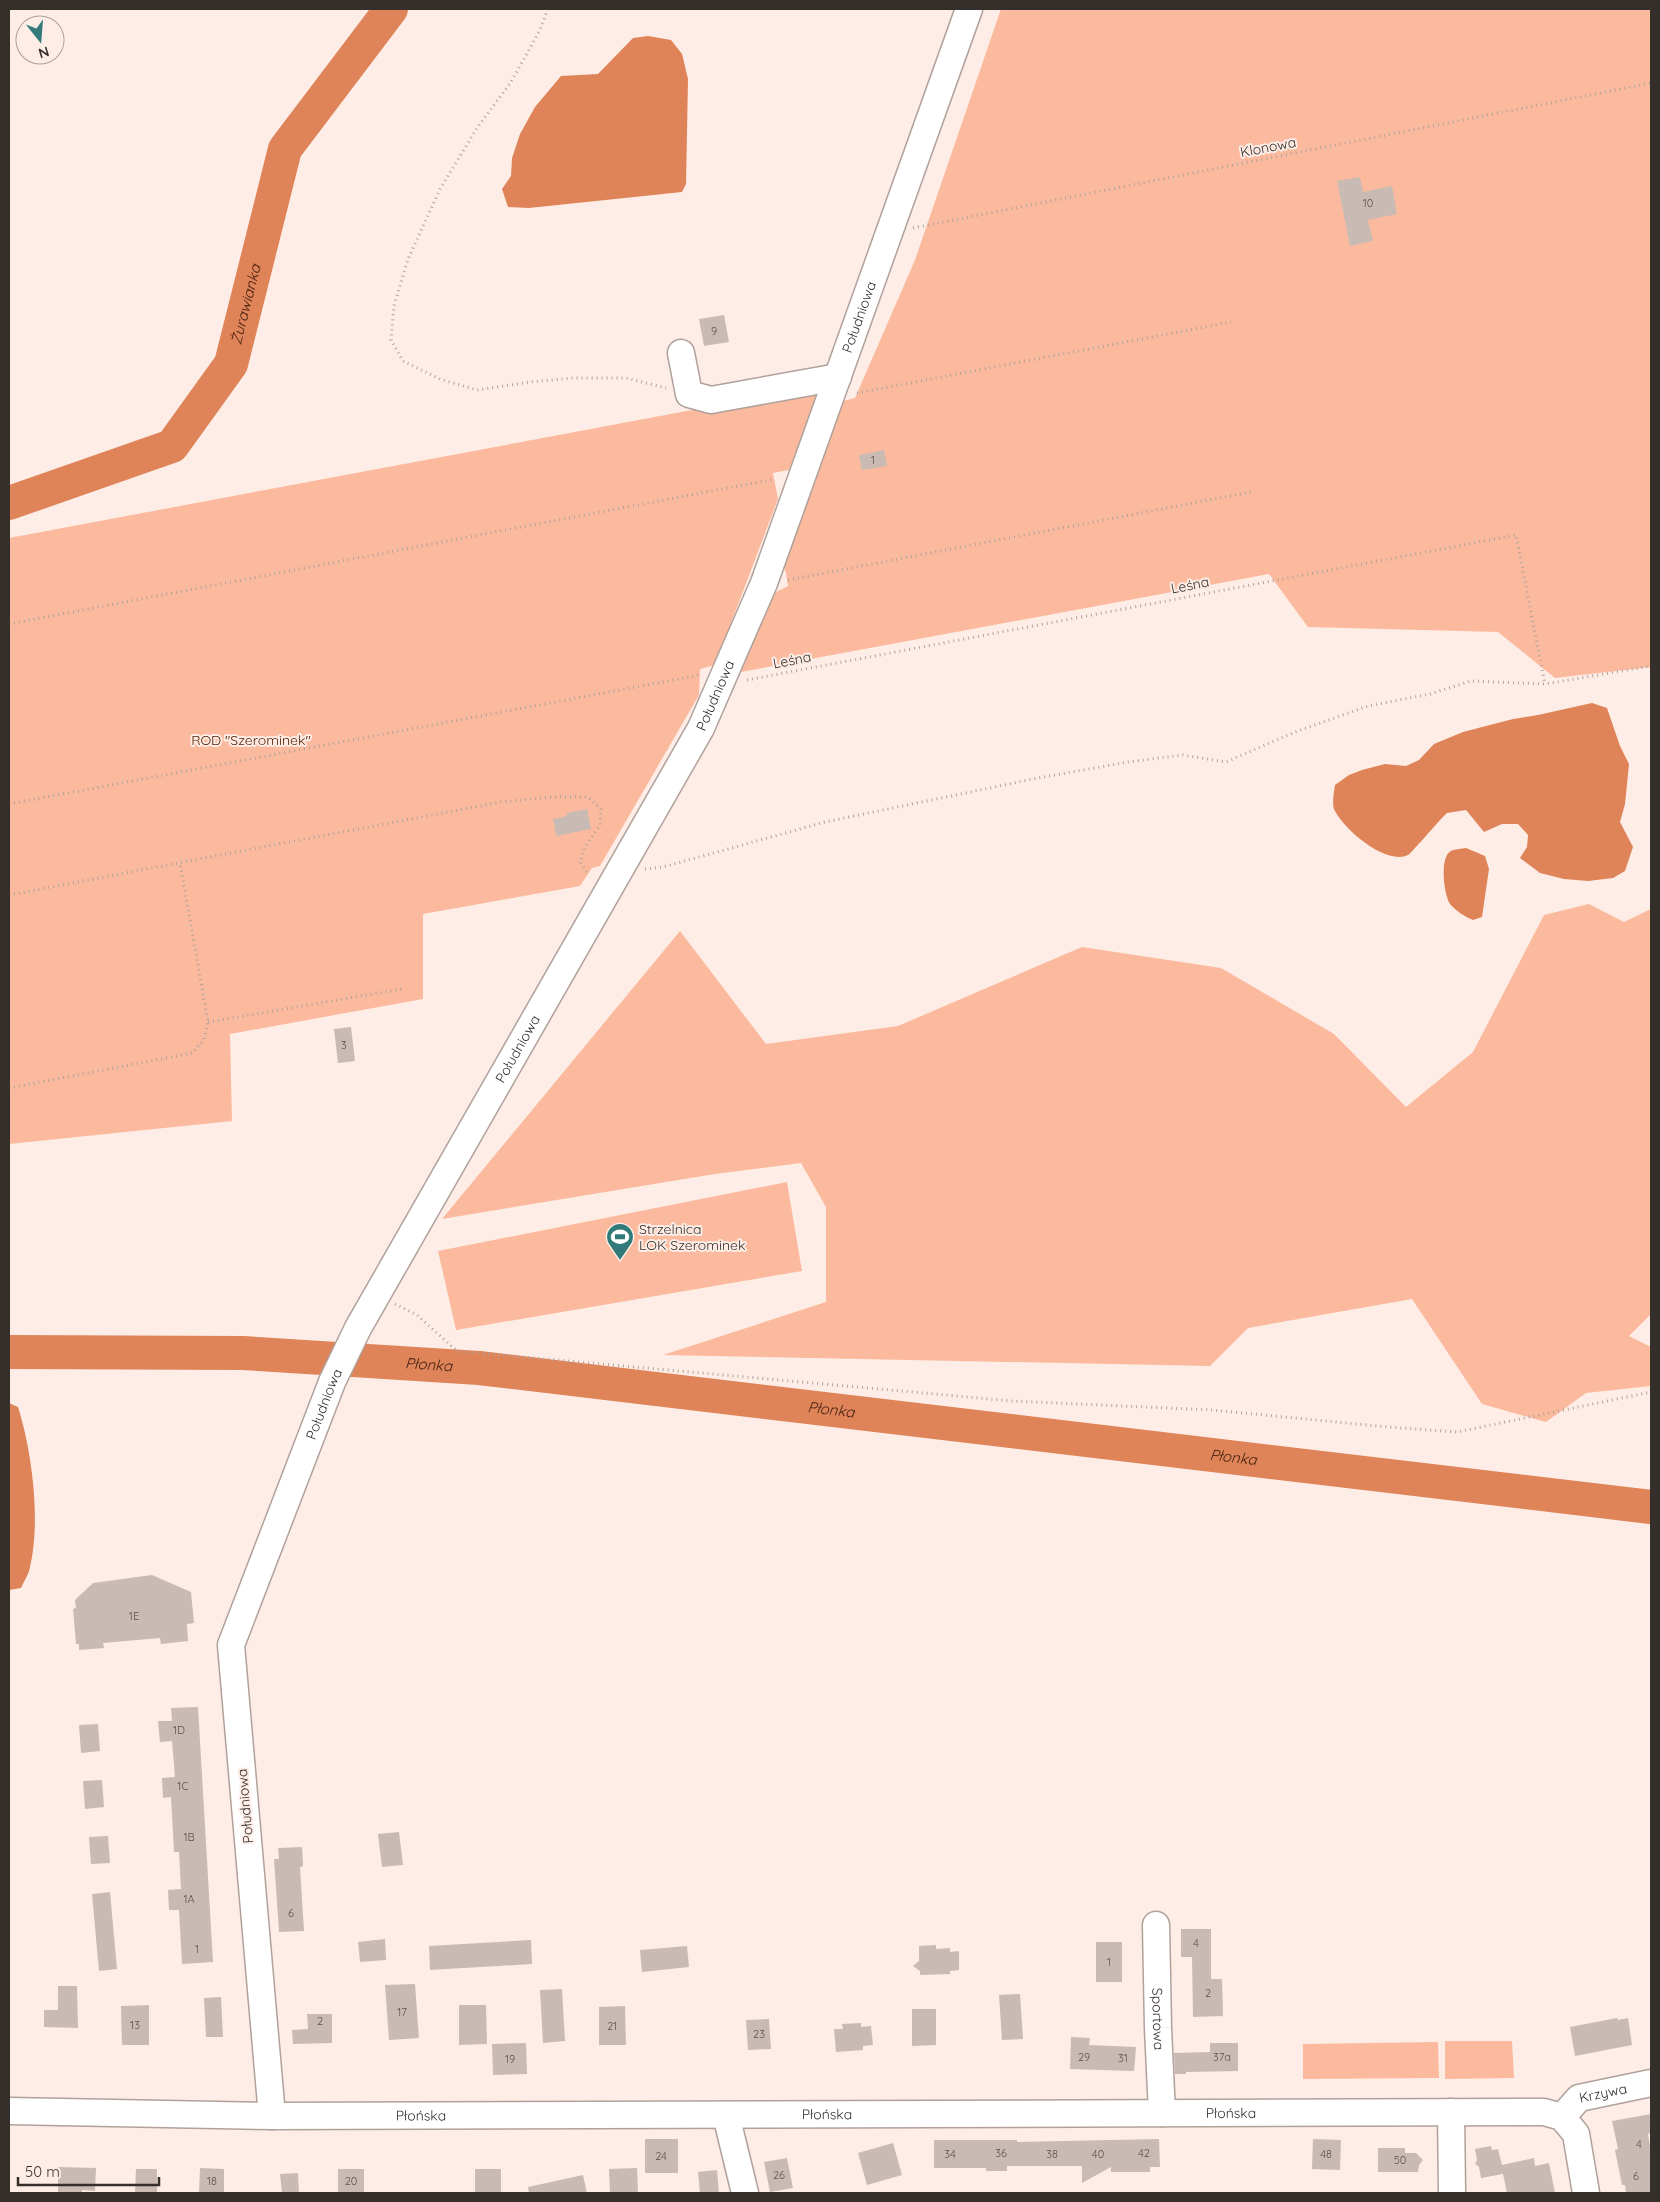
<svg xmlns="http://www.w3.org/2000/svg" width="1660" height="2202" font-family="Quicksand,sans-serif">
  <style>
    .green { fill: #fbba9d }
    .water { fill: #df8359 }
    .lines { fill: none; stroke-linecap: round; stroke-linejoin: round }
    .river { stroke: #df8359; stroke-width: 34 }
    .building { fill: #c9bab3 }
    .minor-casing { stroke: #b0a19b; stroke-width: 29 }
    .path { stroke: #afa39d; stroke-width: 3; stroke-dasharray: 1 4; stroke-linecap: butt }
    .minor { stroke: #fff; stroke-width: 26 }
    .labels { text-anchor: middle; stroke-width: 4; stroke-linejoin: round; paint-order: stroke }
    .number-label { font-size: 11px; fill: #5a524e }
    .street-label { font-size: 14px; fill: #352f2c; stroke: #fdede6 }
    .park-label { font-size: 14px; fill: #5a2000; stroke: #fdede6 }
    .poi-label { font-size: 14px; fill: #352f2c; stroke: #fdede6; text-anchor: start }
    .water-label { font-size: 15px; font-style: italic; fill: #472211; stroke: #fdede6 }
  </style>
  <rect width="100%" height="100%" fill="#fdede6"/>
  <path class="green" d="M 1001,9 L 1651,9 L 1651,667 L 1555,678 L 1498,632 L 1308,627 L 1269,574 L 741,672 L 770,595 L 788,586 L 786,573 L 782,563 L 843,401 L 855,398 L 915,260 Z
    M 810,388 L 818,396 L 789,470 L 773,473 L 778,499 L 715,665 L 700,669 L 699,695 L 600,866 L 592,868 L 580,886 L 423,914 L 423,999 L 230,1034 L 232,1121 L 9,1144 L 9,538 Z
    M 1589,904 L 1624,922 L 1651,909 L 1651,1314 L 1629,1336 L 1651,1347 L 1651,1386 L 1586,1393 L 1546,1422 L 1482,1404 L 1412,1299 L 1248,1328 L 1210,1366 L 663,1355 L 826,1302 L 826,1207 L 801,1163 L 715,1174 L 442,1219 L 680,931 L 766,1044 L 898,1026 L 1082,947 L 1221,968 L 1334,1034 L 1406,1107 L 1473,1052 L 1544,915 Z
    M 787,1182 L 802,1271 L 456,1330 L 438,1251 Z
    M 1445,2041 L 1512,2041 L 1514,2078 L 1445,2079 Z
    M 1438,2042 L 1439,2078 L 1303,2079 L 1303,2044 Z"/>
  <path class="water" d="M 648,36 L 671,40 L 682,54 L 688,79 L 686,184 L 682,192 L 529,208 L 508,207 L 502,189 L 511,176 L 512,158 L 520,134 L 535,107 L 561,76 L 598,74 L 633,38 Z
    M 1592,703 L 1607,708 L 1620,746 L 1629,764 L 1625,804 L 1620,822 L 1633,847 L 1625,871 L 1613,878 L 1588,881 L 1564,879 L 1540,873 L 1520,858 L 1527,847 L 1528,835 L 1518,824 L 1502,824 L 1484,832 L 1466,810 L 1447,813 C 1440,819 1411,854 1408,855 C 1386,866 1342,828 1334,809 C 1332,803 1334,792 1335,785 L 1349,775 L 1362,770 L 1385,764 L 1406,766 L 1419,760 L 1434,744 L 1463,732 L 1513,719 L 1538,715 Z
    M 1466,848 L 1485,856 L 1489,869 L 1482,917 L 1473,920 C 1464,916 1457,912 1450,904 C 1444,895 1439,857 1451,851 C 1454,849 1462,849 1466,848 Z
    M 9,1403 L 18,1407 C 32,1451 41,1521 30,1567 C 29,1574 24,1581 21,1588 L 9,1590 Z"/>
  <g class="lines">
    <g class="river">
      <path id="s1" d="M 9,503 L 172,446 L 231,364 L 285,149 L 391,9"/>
      <path id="s2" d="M 9,1352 L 243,1353 L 479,1368 L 1651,1507"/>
    </g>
  </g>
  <path class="building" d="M 1360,177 L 1363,192 L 1392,186 L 1397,214 L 1368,220 L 1373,241 L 1350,246 L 1337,181 Z
    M 724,315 L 729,342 L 704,346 L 699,319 Z
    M 884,450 L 887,466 L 862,470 L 859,455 Z
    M 587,809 L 591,829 L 556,836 L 553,819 L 567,816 L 567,813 Z
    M 351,1027 L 355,1061 L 338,1063 L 334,1029 Z
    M 152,1575 L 191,1592 L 194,1623 L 187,1624 L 188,1641 L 161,1644 L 160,1638 L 103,1643 L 104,1648 L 79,1650 L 79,1644 L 76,1644 L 73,1609 L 76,1608 L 75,1600 L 93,1583 Z
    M 198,1707 L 213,1962 L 182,1964 L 179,1910 L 169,1910 L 168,1890 L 181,1889 L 179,1852 L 174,1852 L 171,1797 L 163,1798 L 162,1778 L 175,1777 L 172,1741 L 160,1742 L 158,1721 L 172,1721 L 171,1708 Z
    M 98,1724 L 100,1751 L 81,1753 L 79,1725 Z
    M 102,1780 L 104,1807 L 85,1809 L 83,1781 Z
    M 399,1832 L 403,1865 L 382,1867 L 378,1834 Z
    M 108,1836 L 110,1863 L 91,1864 L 89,1837 Z
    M 302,1847 L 303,1866 L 300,1867 L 304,1931 L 279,1932 L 274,1859 L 279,1859 L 278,1848 Z
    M 110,1892 L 117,1969 L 99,1971 L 92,1894 Z
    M 1181,1929 L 1211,1929 L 1211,1979 L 1222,1979 L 1223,2016 L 1193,2017 L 1192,1957 L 1181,1957 Z
    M 385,1939 L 386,1960 L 360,1962 L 358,1942 Z
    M 531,1940 L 532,1964 L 430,1970 L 429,1946 Z
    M 1096,1942 L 1122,1942 L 1122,1982 L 1096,1982 Z
    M 936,1945 L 936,1949 L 950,1948 L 950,1952 L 959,1951 L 959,1970 L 950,1971 L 950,1974 L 920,1975 L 920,1971 L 913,1966 L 919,1961 L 919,1946 Z
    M 687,1946 L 689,1967 L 642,1972 L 640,1950 Z
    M 415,1984 L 419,2038 L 389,2040 L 385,1985 Z
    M 58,1986 L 77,1986 L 78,2028 L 44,2027 L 44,2010 L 58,2010 Z
    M 562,1989 L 565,2041 L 543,2043 L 540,1990 Z
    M 1020,1994 L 1023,2039 L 1002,2040 L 999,1995 Z
    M 221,1997 L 223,2037 L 206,2037 L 204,1998 Z
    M 149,2005 L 149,2045 L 122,2045 L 121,2006 Z
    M 459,2005 L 486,2005 L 487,2044 L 459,2045 Z
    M 625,2006 L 626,2045 L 599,2045 L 599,2007 Z
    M 912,2009 L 936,2009 L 936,2045 L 912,2046 Z
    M 307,2014 L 332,2014 L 332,2043 L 293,2044 L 292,2030 L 308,2029 Z
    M 1617,2018 L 1618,2020 L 1628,2018 L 1632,2045 L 1575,2056 L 1570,2027 Z
    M 769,2019 L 771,2049 L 748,2050 L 746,2020 Z
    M 861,2023 L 861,2027 L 871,2026 L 873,2045 L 863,2046 L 863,2050 L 836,2052 L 834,2029 L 843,2029 L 842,2024 Z
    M 1071,2037 L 1090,2038 L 1089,2045 L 1136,2047 L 1134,2071 L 1070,2069 Z
    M 526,2043 L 527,2074 L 493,2075 L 492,2044 Z
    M 1210,2043 L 1238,2043 L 1238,2071 L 1186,2072 L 1186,2074 L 1175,2074 L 1174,2053 L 1210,2052 Z
    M 1651,2114 L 1651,2133 L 1648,2134 L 1651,2153 L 1651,2193 L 1626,2193 L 1625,2185 L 1622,2185 L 1615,2150 L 1618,2149 L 1612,2121 Z
    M 645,2139 L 678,2139 L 678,2173 L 645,2173 Z
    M 1159,2139 L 1160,2167 L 1150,2167 L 1150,2172 L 1111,2172 L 1111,2167 L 1082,2183 L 1082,2166 L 1007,2166 L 1007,2171 L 986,2171 L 986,2168 L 934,2168 L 934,2140 L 1017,2140 L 1017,2142 Z
    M 1313,2139 L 1341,2140 L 1340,2170 L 1312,2169 Z
    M 893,2143 L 902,2175 L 867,2185 L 858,2153 Z
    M 1491,2146 L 1492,2150 L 1498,2149 L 1502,2165 L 1534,2158 L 1535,2166 L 1549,2163 L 1555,2193 L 1507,2193 L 1503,2174 L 1481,2178 L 1479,2167 L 1475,2164 L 1477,2160 L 1475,2149 Z
    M 1378,2148 L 1405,2148 L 1405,2153 L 1416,2153 L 1423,2160 L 1419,2165 L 1418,2172 L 1378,2172 Z
    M 787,2158 L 793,2188 L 770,2192 L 764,2162 Z
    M 58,2167 L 96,2168 L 95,2191 L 82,2190 L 82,2193 L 58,2193 Z
    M 200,2168 L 224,2169 L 224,2193 L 199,2193 Z
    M 637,2168 L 638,2193 L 610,2193 L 609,2169 Z
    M 136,2169 L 157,2169 L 157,2193 L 135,2193 Z
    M 338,2169 L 364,2169 L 364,2193 L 338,2193 Z
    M 475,2169 L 501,2169 L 501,2193 L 475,2193 Z
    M 717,2170 L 719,2193 L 700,2193 L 698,2172 Z
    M 298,2173 L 299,2193 L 282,2193 L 280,2174 Z
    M 583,2175 L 587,2193 L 529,2193 L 528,2187 Z"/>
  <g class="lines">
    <defs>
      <g id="minor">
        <path d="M 681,353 L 689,394 L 711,400 L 838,377"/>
        <path id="s3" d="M 1156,1925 L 1158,2028 L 1162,2113"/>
        <path id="s4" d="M 9,2111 L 272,2116 L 1544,2112 L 1562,2117 L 1576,2134 L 1586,2193"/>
        <path d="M 1451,2112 L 1452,2193"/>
        <path d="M 726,2115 L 745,2193"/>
        <path id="s5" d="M 272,2116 L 231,1645 L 332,1382 L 358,1328 L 701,728 L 764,583 L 969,9"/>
        <path id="s6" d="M 1562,2117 L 1579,2098 L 1651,2083"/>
      </g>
    </defs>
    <use href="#minor" class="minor-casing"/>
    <path class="path" d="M 548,9 L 539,32 L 511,82 L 477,128 L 440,189 L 408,259 L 394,306 L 391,340 L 403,361 L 440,379 L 477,390 L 530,382 L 573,378 L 626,378 L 666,388
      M 913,228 L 1651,83
      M 857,393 L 1231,322
      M 788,580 L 1251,492
      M 9,624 L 775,479
      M 747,680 L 1516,535 L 1545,684
      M 9,804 L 700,675
      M 645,869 L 663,867 L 825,822 L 1038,778 L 1128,762 L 1183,755 L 1226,762 L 1295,732 L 1368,706 L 1430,694 L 1471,681 L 1545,684 L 1651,666
      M 9,895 L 501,802 L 552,797 L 588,797 L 601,809 L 600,825 L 585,847 L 580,862 L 588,874
      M 208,1022 L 402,989
      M 9,1088 L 192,1053 L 204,1040 L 208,1022 L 180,863
      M 395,1304 L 417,1315 L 457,1351 L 1012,1401 L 1212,1410 L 1388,1427 L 1457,1432 L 1651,1392"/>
    <use href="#minor" class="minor"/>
  </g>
  <defs>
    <symbol id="stadium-pin" viewBox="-11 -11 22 30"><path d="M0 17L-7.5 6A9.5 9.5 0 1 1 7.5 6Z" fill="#317a79" stroke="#fdede6"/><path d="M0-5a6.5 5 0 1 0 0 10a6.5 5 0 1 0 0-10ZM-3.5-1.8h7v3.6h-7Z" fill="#fff"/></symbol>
  </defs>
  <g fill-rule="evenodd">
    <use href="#stadium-pin" x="604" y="1221" width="32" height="43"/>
  </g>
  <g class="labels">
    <g class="number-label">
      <text x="1368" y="207">10</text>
      <text x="714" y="335">9</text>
      <text x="873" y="464">1</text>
      <text x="344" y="1049">3</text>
      <text x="134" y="1620">1E</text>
      <text x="179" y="1734">1D</text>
      <text x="183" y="1790">1C</text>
      <text x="189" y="1841">1B</text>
      <text x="189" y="1903">1A</text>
      <text x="291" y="1917">6</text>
      <text x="1196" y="1947">4</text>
      <text x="197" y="1953">1</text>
      <text x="1109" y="1966">1</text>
      <text x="1208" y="1997">2</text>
      <text x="402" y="2016">17</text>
      <text x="320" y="2025">2</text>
      <text x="135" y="2029">13</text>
      <text x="612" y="2030">21</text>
      <text x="759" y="2038">23</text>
      <text x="1084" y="2061">29</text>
      <text x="1222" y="2061">37a</text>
      <text x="1123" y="2062">31</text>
      <text x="510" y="2063">19</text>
      <text x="1639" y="2148">4</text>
      <text x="1001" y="2157">36</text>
      <text x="1144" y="2157">42</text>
      <text x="950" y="2158">34</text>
      <text x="1052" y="2158">38</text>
      <text x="1098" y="2158">40</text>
      <text x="1326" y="2158">48</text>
      <text x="661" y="2160">24</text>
      <text x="1400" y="2164">50</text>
      <text x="779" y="2179">26</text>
      <text x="1636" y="2180">6</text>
      <text x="212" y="2185">18</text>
      <text x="351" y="2185">20</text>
    </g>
    <g class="street-label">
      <text transform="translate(1268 147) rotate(-11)" y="5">Klonowa</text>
      <text dy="5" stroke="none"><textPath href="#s5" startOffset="1946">Południowa</textPath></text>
      <text transform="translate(1190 585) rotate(-11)" y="5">Leśna</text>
      <text transform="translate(792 660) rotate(-11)" y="5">Leśna</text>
      <text dy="5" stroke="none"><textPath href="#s5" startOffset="1541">Południowa</textPath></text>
      <text dy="5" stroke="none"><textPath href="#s5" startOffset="1136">Południowa</textPath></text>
      <text dy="5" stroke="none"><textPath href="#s5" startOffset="731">Południowa</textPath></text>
      <text transform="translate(245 1806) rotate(-95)" y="5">Południowa</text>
      <text dy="5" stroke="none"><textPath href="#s3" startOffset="94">Sportowa</textPath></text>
      <text dy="5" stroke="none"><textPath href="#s6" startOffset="50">Krzywa</textPath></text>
      <text dy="5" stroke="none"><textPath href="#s4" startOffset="1222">Płońska</textPath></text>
      <text dy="5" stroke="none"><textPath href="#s4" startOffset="818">Płońska</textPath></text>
      <text dy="5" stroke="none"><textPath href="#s4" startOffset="412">Płońska</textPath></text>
    </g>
    <g class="park-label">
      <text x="251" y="745">ROD "Szerominek"</text>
    </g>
    <g class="poi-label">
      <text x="639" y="1234">Strzelnica<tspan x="639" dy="16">LOK Szerominek</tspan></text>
    </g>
    <g class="water-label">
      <text dy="5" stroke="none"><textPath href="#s1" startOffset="335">Żurawianka</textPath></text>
      <text dy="5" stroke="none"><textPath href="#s2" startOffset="420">Płonka</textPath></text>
      <text dy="5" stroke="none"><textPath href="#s2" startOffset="825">Płonka</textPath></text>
      <text dy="5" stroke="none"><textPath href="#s2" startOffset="1230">Płonka</textPath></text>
    </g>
  </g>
  <rect width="1660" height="2202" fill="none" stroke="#352f2c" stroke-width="20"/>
  <g transform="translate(40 40) rotate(163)"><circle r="24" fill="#fdede6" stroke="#ada19c"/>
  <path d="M0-4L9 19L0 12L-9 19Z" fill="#317a79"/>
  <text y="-8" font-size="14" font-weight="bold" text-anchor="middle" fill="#352f2c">N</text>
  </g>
  <path d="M18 2177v8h141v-8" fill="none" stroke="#352f2c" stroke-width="2.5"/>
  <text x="25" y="2177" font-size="15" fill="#352f2c" stroke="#fdede6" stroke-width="4" paint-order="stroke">50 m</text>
</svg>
